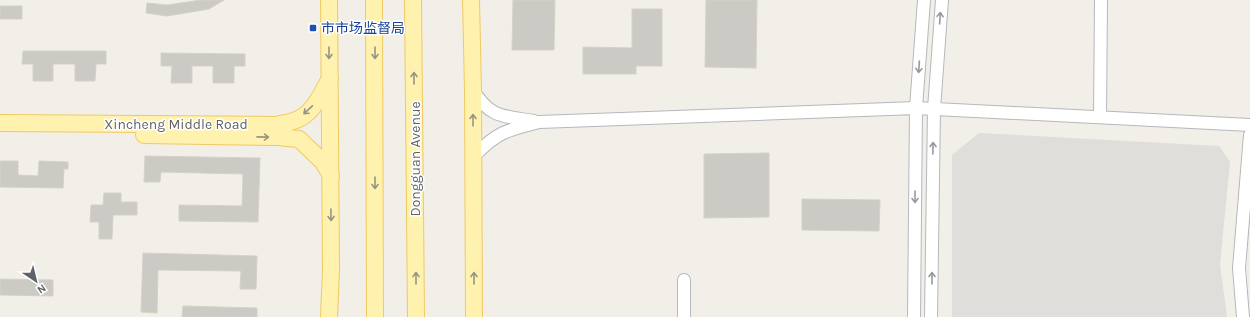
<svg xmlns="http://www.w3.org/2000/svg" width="1250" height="317" font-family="Karla,'Noto Sans SC',sans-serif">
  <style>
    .industrial { fill: #e0deda }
    .building { fill: #cccac5; stroke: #d6d1c6 }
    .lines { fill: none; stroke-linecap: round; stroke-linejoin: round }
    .minor-casing { stroke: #b5b8bc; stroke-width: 14 }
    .major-casing { stroke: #f2c960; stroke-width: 18 }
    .minor { stroke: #fff; stroke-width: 12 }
    .major { stroke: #fff2af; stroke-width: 16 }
    .oneway { stroke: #979a9d }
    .oneway2 { stroke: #979581 }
    .transit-dot { fill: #1a4fb4; stroke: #fff; stroke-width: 1.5 }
    .labels { text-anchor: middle; stroke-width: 3; stroke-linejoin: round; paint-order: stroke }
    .transit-label { font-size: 14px; fill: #164399; stroke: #fff; text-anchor: start }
    .street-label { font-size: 14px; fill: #5f6368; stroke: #fff }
  </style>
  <rect width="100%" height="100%" fill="#f1efe8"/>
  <path class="industrial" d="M 979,133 L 1219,146 L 1230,162 L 1220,265 L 1227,317 L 952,317 L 952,155 Z"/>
  <path class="building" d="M 201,0 L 224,0 L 209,9 L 167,16 L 146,13 L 147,3 L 167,5 Z
    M 513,0 L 555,0 L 554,50 L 512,50 Z
    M 706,0 L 757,0 L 756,68 L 705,67 Z
    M 0,6 L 22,6 L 22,19 L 0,19 Z
    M 632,9 L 662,9 L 662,66 L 636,66 L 636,74 L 583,74 L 583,47 L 632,48 Z
    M 23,51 L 106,51 L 106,64 L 96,64 L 95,81 L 75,81 L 75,64 L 53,64 L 53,81 L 33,81 L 33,64 L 22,64 Z
    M 161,53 L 245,54 L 245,66 L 234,66 L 234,83 L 213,83 L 213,66 L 192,66 L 192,83 L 171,83 L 172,66 L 161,66 Z
    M 769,153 L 769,217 L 704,218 L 704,154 Z
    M 145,156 L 260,158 L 258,222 L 179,221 L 179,205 L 242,206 L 243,174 L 161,172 L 160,182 L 144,182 Z
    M 0,161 L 18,161 L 18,175 L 38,176 L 39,161 L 68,162 L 68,169 L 64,169 L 63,188 L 0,187 Z
    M 104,193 L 121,193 L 121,202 L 137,202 L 137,215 L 113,215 L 112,239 L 99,239 L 99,222 L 90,222 L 91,205 L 103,205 Z
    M 802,199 L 880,200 L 879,231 L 802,230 Z
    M 143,253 L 257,256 L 256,289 L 240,289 L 241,271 L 158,270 L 157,313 L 141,312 Z
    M 0,279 L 53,280 L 53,296 L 0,295 Z
    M 183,306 L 257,308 L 257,317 L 182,317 Z"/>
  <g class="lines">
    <defs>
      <path id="minor" d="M 473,90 C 490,118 503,116 534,121
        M 1100,117 L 1101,0
        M 474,156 C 497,132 507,130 539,122 L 916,108 L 1250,125
        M 684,317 L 684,280
        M 914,317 L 916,108 L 924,0
        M 931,317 L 934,109 L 942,0
        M 1243,317 L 1239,268 L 1250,135"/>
      <path id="major" d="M 329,0 L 331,270 L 329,317
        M 374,0 L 375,317
        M 413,0 L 416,317
        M 471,0 L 473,90 L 474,317
        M 0,123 L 277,125 C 283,123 290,123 296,120 C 313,114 322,93 330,78
        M 144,135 L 278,137 L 299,139 L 323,162 L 331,176"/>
    </defs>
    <use href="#minor" class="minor-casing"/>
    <use href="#major" class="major-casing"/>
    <use href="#minor" class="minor"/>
    <use href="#major" class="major"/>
  </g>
  <defs><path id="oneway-shaft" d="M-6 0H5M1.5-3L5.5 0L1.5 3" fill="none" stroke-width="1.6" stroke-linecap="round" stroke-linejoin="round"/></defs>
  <g class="oneway">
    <use href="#oneway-shaft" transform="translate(940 18) rotate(-86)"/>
    <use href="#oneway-shaft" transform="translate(919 67) rotate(94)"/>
    <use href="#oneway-shaft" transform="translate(933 148) rotate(-89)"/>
    <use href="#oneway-shaft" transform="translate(915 197) rotate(90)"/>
    <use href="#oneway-shaft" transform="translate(932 278) rotate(-90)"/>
  </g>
  <g class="oneway2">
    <use href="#oneway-shaft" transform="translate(329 53) rotate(90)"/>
    <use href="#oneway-shaft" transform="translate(375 53) rotate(90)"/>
    <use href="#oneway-shaft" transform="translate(414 78) rotate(-90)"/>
    <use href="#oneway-shaft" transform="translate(308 110) rotate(137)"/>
    <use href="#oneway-shaft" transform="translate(473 120) rotate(-90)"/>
    <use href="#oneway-shaft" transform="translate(263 137) rotate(1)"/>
    <use href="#oneway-shaft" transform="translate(375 183) rotate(90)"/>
    <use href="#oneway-shaft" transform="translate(331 215) rotate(89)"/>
    <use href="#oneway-shaft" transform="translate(416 278) rotate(-90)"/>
    <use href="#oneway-shaft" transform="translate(474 278) rotate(-90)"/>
  </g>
  <rect class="transit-dot" x="309" y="24" width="8" height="8" rx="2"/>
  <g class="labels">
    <g class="transit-label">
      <text x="321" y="33">市市场监督局</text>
    </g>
    <g class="street-label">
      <text x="176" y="129">Xincheng Middle Road</text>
      <text transform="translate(415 159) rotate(-90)" y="5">Dongguan Avenue</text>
    </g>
  </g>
  <g transform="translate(36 281) rotate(145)" stroke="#ffffff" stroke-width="3" paint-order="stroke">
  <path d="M0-3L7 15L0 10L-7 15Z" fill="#5f6368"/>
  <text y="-6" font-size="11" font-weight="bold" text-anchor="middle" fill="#5f6368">N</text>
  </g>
</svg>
